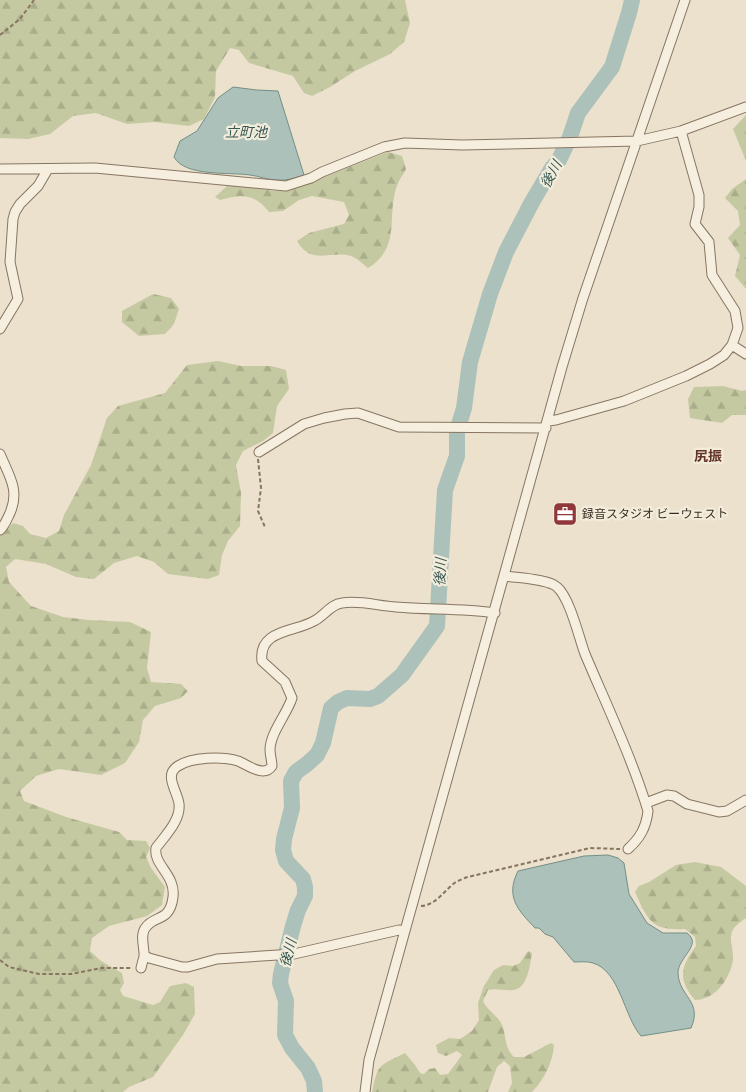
<svg xmlns="http://www.w3.org/2000/svg" width="746" height="1092" font-family="'Crimson Pro','Noto Sans JP',serif">
  <style>
    .forest { fill: url(#forest-firs) }
    .water { fill: #acc1ba; stroke: #738f87 }
    .lines { fill: none; stroke-linecap: round; stroke-linejoin: round }
    .river { stroke: #acc1ba; stroke-width: 16 }
    .minor-casing { stroke: #877561; stroke-width: 11 }
    .path { stroke: #877561; stroke-width: 2; stroke-dasharray: 4 2.5; stroke-linecap: butt }
    .minor { stroke: #f6efdf; stroke-width: 9 }
    .labels { text-anchor: middle; stroke-width: 4.5; stroke-linejoin: round; paint-order: stroke }
    .poi-label { font-size: 12px; fill: #392d23; stroke: #f3ecdb; text-anchor: start }
    .water-label { font-size: 14px; font-style: italic; fill: #345754; stroke: #f3ecdb }
    .neighbourhood-label { font-size: 14px; font-weight: bold; fill: #623227; stroke: #f3ecdb }
  </style>
  <defs>
    <pattern id="forest-firs" width="22" height="20" patternUnits="userSpaceOnUse" patternTransform="scale(1.25)"><rect width="22" height="20" fill="#c5c9a1"/><path d="M5 1l3.5 6h-7zM16 11l3.5 6h-7z" fill="#aaad8a"/></pattern>
  </defs>
  <rect width="100%" height="100%" fill="#ebe1cc"/>
  <path class="forest" d="M 0,0 L 405,0 L 410,23 L 404,42 L 390,54 L 355,71 L 330,87 L 312,96 L 304,93 L 293,76 L 249,63 L 239,50 L 230,48 L 216,71 L 215,97 L 204,119 L 189,126 L 154,122 L 127,124 L 96,113 L 73,116 L 50,134 L 28,139 L 0,138 Z
    M 746,115 L 746,161 L 733,129 Z
    M 388,152 L 402,156 L 406,169 C 404,174 400,178 398,183 C 385,214 403,247 368,268 C 363,264 357,258 351,256 C 329,250 312,266 297,241 L 309,233 L 344,224 L 349,215 L 344,202 L 312,196 L 299,200 L 283,211 L 269,212 C 254,193 242,194 220,200 L 215,197 L 227,186 L 247,186 L 273,191 L 283,190 L 303,185 Z
    M 746,179 L 746,289 L 735,276 L 740,255 L 728,238 L 740,225 L 738,211 L 725,198 L 732,189 Z
    M 153,294 L 171,298 L 179,309 L 174,324 L 165,334 L 139,336 L 122,322 L 122,311 Z
    M 218,361 L 241,366 L 271,366 L 286,370 L 289,389 L 277,406 L 273,433 L 263,441 L 243,451 L 236,465 L 241,493 L 240,526 L 228,541 L 222,555 L 219,575 L 208,579 L 168,574 L 154,562 L 137,556 L 114,563 L 94,579 L 76,577 L 46,564 L 15,559 L 6,567 L 9,582 L 31,606 L 63,617 L 89,620 L 130,622 L 151,632 L 147,668 L 151,682 L 181,684 L 188,691 L 181,698 L 155,706 L 143,720 L 139,742 L 125,763 L 101,775 L 59,769 L 36,776 L 20,791 L 24,801 L 66,817 L 119,832 L 127,840 L 146,841 L 150,848 L 146,857 L 151,868 L 165,887 L 162,905 L 147,916 L 109,926 L 92,938 L 90,951 L 101,961 L 122,973 L 124,983 L 120,990 L 123,996 L 153,1005 L 160,1002 L 170,986 L 186,983 L 194,987 L 195,1014 L 183,1035 L 153,1077 L 129,1087 L 123,1092 L 0,1092 L 0,536 L 13,523 L 23,526 L 30,534 L 46,538 L 59,531 L 64,515 L 91,465 L 107,418 L 118,406 L 165,393 L 187,365 Z
    M 723,386 L 742,391 L 746,390 L 746,415 L 732,415 L 722,423 L 690,418 L 688,399 L 694,387 Z
    M 695,862 L 721,867 L 746,886 L 746,918 C 739,923 732,927 731,936 C 730,944 734,952 733,960 C 730,978 716,1000 695,1000 C 677,979 681,966 696,946 L 695,937 L 685,929 C 652,931 648,921 635,892 L 639,886 L 649,882 L 676,865 Z
    M 528,951 L 532,953 C 530,964 528,989 513,990 C 504,991 497,988 488,990 L 483,1001 C 487,1010 496,1014 501,1023 C 507,1034 503,1046 514,1057 L 524,1057 L 551,1043 L 554,1045 C 553,1062 544,1080 532,1092 L 508,1092 L 512,1083 L 510,1066 L 504,1061 L 497,1067 L 488,1092 L 372,1092 C 378,1063 379,1066 405,1053 L 415,1065 L 420,1073 L 424,1074 L 429,1069 L 435,1068 L 440,1075 L 448,1074 L 462,1055 L 457,1051 L 446,1056 L 438,1053 L 436,1045 L 449,1038 L 460,1039 L 472,1031 L 479,1020 L 478,1003 L 484,986 L 494,970 L 503,965 L 513,966 L 520,963 Z"/>
  <path class="water" d="M 233,87 L 257,90 L 278,91 L 304,175 C 295,178 286,181 277,180 C 268,180 259,176 250,175 C 230,172 185,177 174,157 L 180,141 L 197,131 L 218,98 Z
    M 608,855 L 618,858 L 624,863 L 629,894 L 647,923 L 663,933 L 687,933 C 703,945 678,957 678,973 C 679,997 703,1001 691,1028 L 641,1036 C 624,1017 620,971 593,963 C 587,961 580,962 574,962 L 553,937 L 545,934 L 539,928 L 535,928 C 518,910 505,897 518,871 L 584,856 Z"/>
  <g class="lines">
    <path class="river" d="M 315,1092 L 314,1081 L 308,1068 L 292,1048 L 285,1035 L 286,1001 L 280,983 L 281,974 L 293,926 L 298,910 L 305,896 L 305,887 L 303,879 L 286,861 L 283,850 L 284,839 L 292,808 L 291,781 L 296,772 L 307,764 L 317,755 L 323,743 L 331,708 L 338,702 L 347,698 L 370,699 L 378,696 L 402,675 L 437,626 L 445,490 L 457,456 L 457,431 L 464,408 L 470,362 L 490,294 L 506,252 L 532,202 L 552,168 L 559,160 L 570,137 L 578,113 L 612,67 L 629,13 L 632,0"/>
    <defs>
      <path id="minor" d="M 0,169 L 95,168 L 286,186 L 311,178 L 322,172 L 384,147 L 405,143 L 462,145 L 637,141 L 681,131 L 746,107
        M 0,329 L 18,299 L 10,262 L 13,219 L 15,212 L 20,204 L 38,186 L 48,169
        M 732,345 L 746,354
        M 548,421 L 556,420 L 624,401 L 686,376 L 710,364 L 724,355 L 732,345 L 738,328 L 735,311 L 712,275 L 709,242 L 695,224 L 699,207 L 699,195 L 681,131
        M 259,452 L 304,424 L 324,418 L 345,414 L 358,413 L 399,427 L 546,428
        M 0,454 C 9,476 20,490 10,513 C 7,519 5,525 0,530
        M 505,576 C 518,578 548,579 557,587 C 570,598 579,638 585,654 C 607,706 632,758 648,811 C 646,828 640,838 628,849
        M 646,803 L 667,795 L 674,796 L 687,804 L 719,812 L 727,811 L 746,800
        M 144,955 L 149,958 L 182,967 L 188,967 L 217,959 L 294,954 L 399,930 L 405,931
        M 141,968 C 142,964 143,960 144,957 C 145,948 139,935 146,927 C 155,915 170,922 173,897 C 176,875 153,865 156,848 C 165,836 181,820 179,804 C 178,792 163,775 178,766 C 192,757 222,756 238,761 C 246,764 254,771 263,771 C 268,771 270,769 272,766 C 272,761 270,755 270,750 C 270,733 287,714 292,698 L 285,682 L 262,661 C 258,629 296,632 314,621 C 324,616 331,604 342,603 C 360,600 378,606 396,607 C 428,610 462,608 495,613
        M 365,1092 L 369,1060 L 562,367 L 583,298 L 685,0"/>
    </defs>
    <use href="#minor" class="minor-casing"/>
    <path class="path" d="M 0,35 L 20,19 L 34,0
      M 258,459 L 261,488 L 258,511 L 265,527
      M 421,906 C 437,905 444,890 456,882 C 460,880 464,878 468,877 L 590,848 L 620,849
      M 0,960 L 9,967 L 39,974 L 71,974 L 101,968 L 132,968"/>
    <use href="#minor" class="minor"/>
  </g>
  <defs>
    <symbol id="office-square" viewBox="-11 -11 22 22"><rect x="-9" y="-9" width="18" height="18" rx="4" fill="#90373a" stroke="#f3ecdb"/><path d="M-6-3h4V-5.5h4V-3h4V5H-6ZM-1-4.5V-3h2v-1.5ZM-6 0V1H6V0Z" fill="#fff"/></symbol>
  </defs>
  <g fill-rule="evenodd">
    <use href="#office-square" x="551" y="500" width="28" height="28"/>
  </g>
  <g class="labels">
    <g class="poi-label">
      <text x="582" y="518">録音スタジオ ビーウェスト</text>
    </g>
    <g class="water-label">
      <text x="246" y="137">立町池</text>
      <text transform="translate(551 174) rotate(-61)" y="5">後川</text>
      <text transform="translate(440 572) rotate(-87)" y="5">後川</text>
      <text transform="translate(288 953) rotate(-75)" y="5">後川</text>
    </g>
    <g class="neighbourhood-label">
      <text x="708" y="461">尻振</text>
    </g>
  </g>
</svg>
